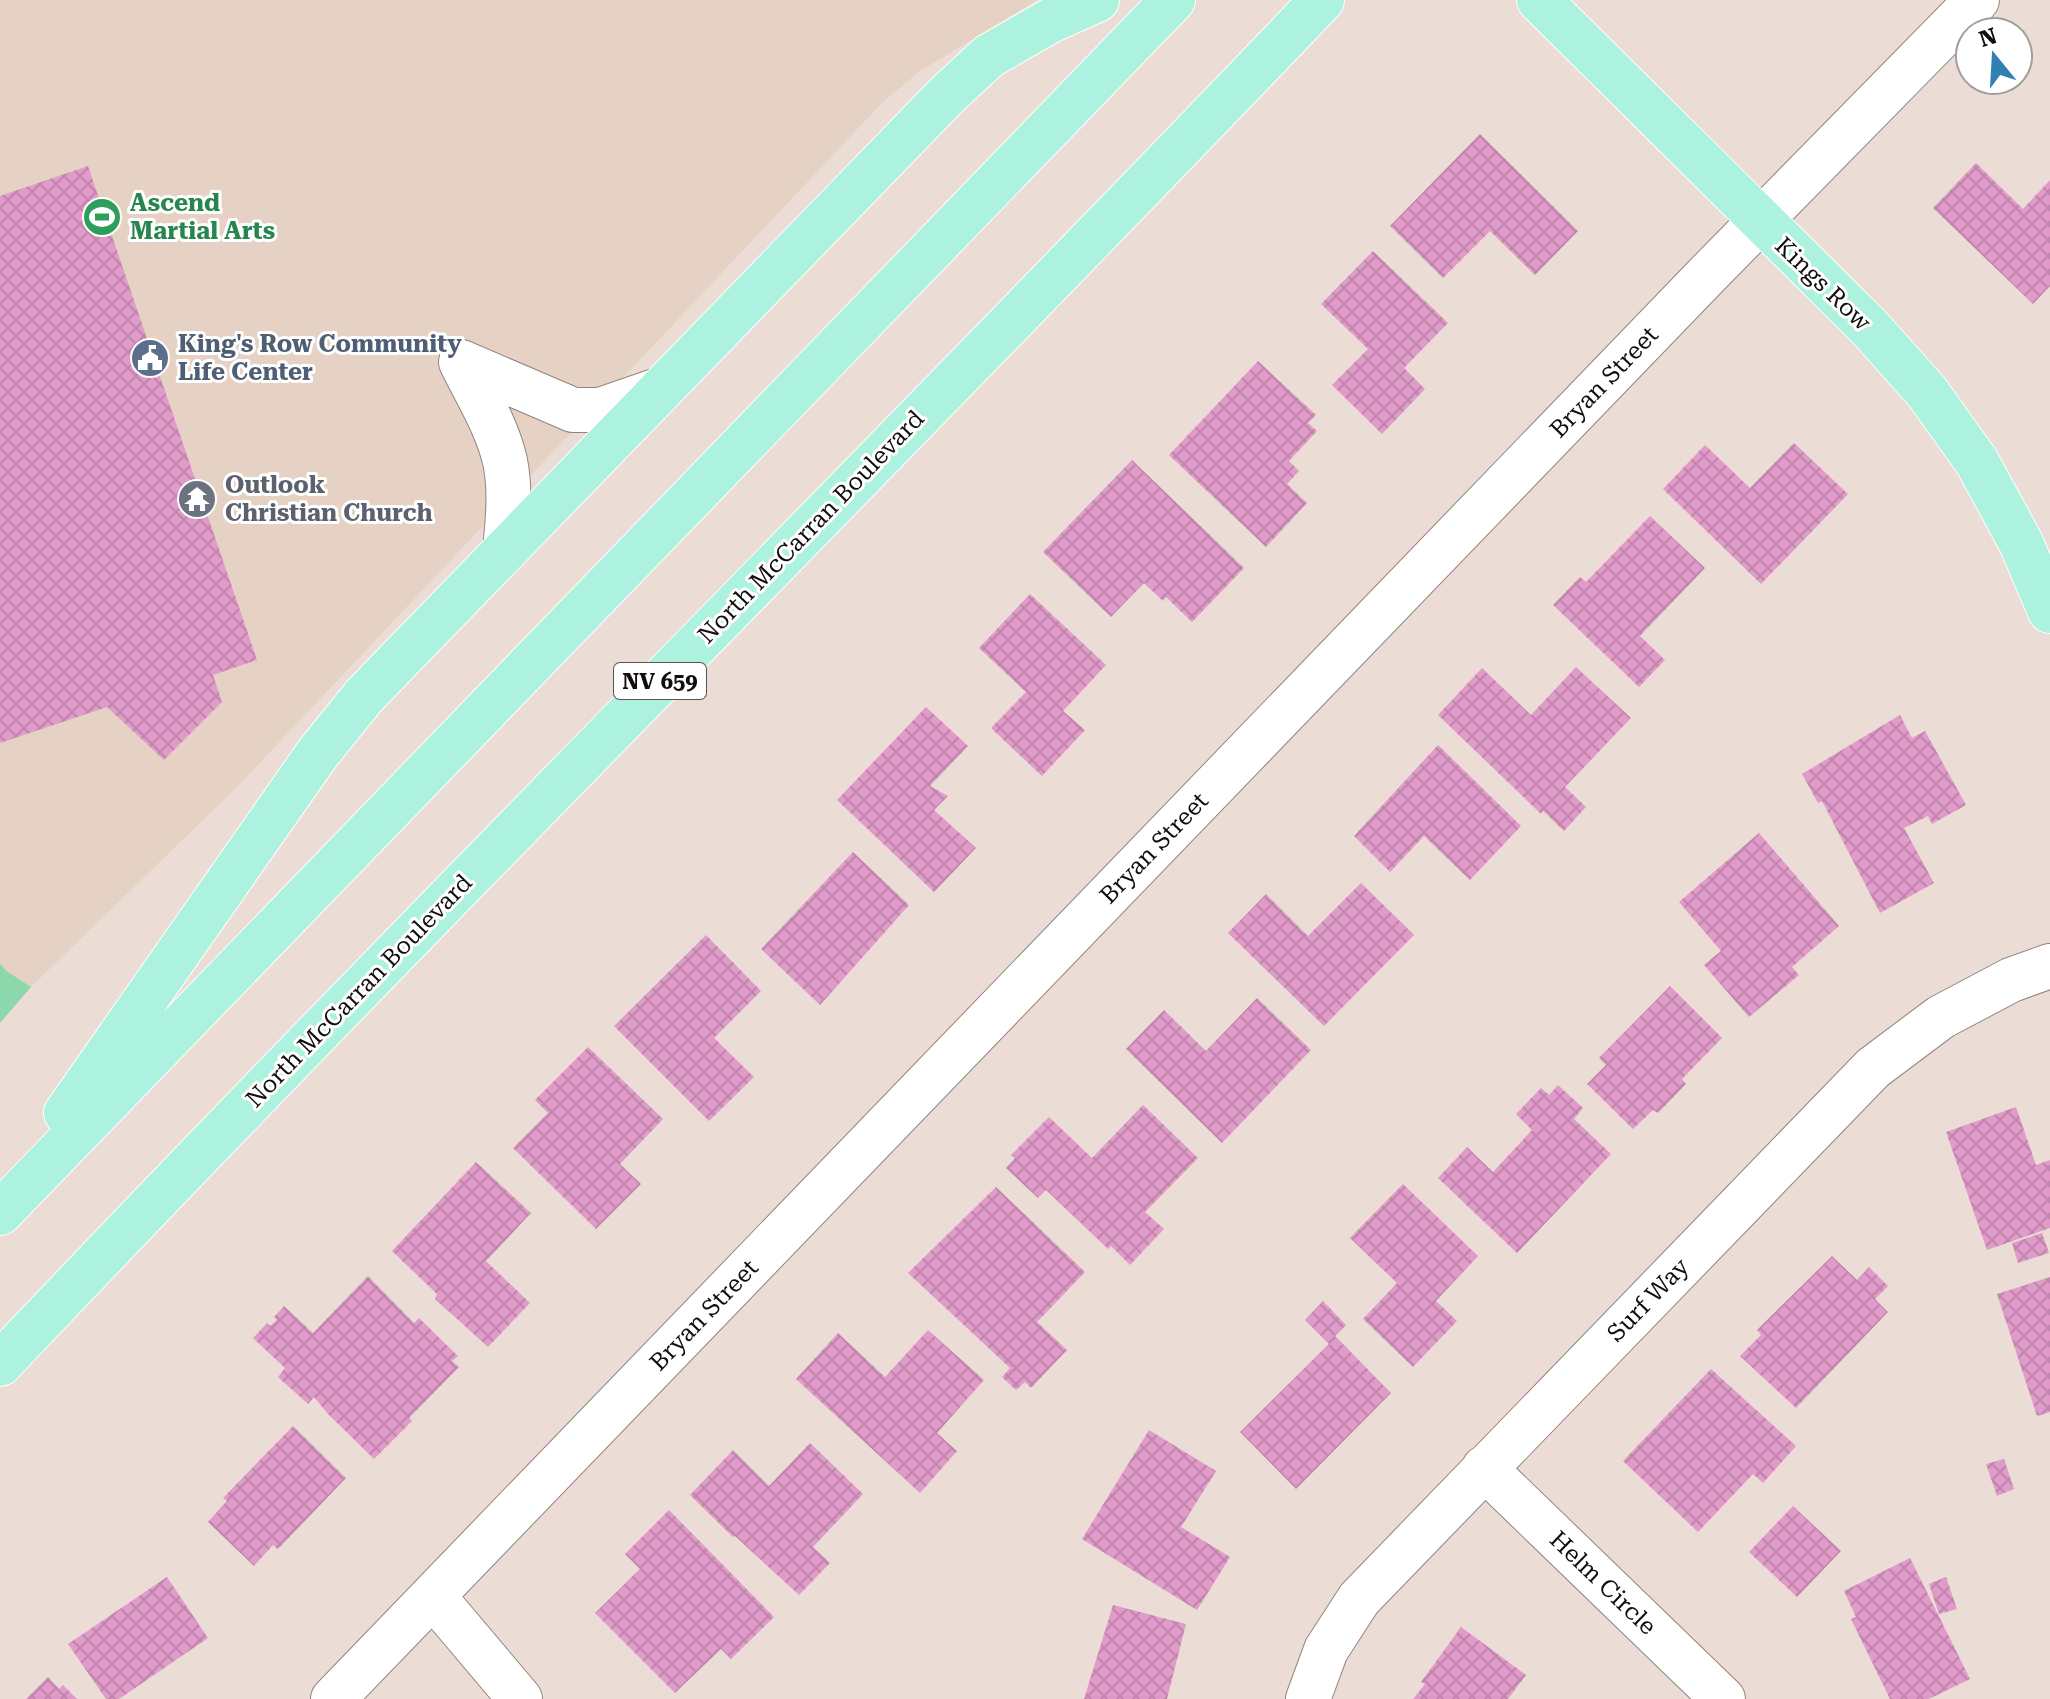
<svg xmlns="http://www.w3.org/2000/svg" width="2050" height="1699" font-family="'Roboto Serif',serif">
  <style>
    .built { fill: #e6d1c5 }
    .green { fill: #8cd7ac }
    .building { fill: url(#building-cross-hatch) }
    .lines { fill: none; stroke-linecap: round; stroke-linejoin: round }
    .minor-casing { stroke: #92857e; stroke-width: 46 }
    .major-casing { stroke: #fff; stroke-width: 46 }
    .minor { stroke: #fff; stroke-width: 44 }
    .major { stroke: #adf1df; stroke-width: 44 }
    .labels { text-anchor: middle; stroke-width: 6; stroke-linejoin: round; paint-order: stroke }
    .shield { fill: #fff; stroke: #585654; stroke-width: 2 }
    .shield-label { font-size: 22px; font-weight: bold; fill: #110d0b }
    .leisure-label { font-size: 24px; font-weight: bold; fill: #27864d; stroke: #fff; text-anchor: start }
    .street-label { font-size: 24px; fill: #110d0b; stroke: #fff }
    .service-label { font-size: 24px; font-weight: bold; fill: #4e5e75; stroke: #fff; text-anchor: start }
    .worship-label { font-size: 24px; font-weight: bold; fill: #5b616d; stroke: #fff; text-anchor: start }
  </style>
  <defs>
    <pattern id="building-cross-hatch" width="8" height="8" patternUnits="userSpaceOnUse" patternTransform="scale(2)"><rect width="8" height="8" fill="#e19bca"/><path d="M0 0l8 8M0 8l8-8" fill="none" stroke="#c084ac"/></pattern>
  </defs>
  <rect width="100%" height="100%" fill="#ebddd5"/>
  <path class="built" d="M 0,0 L 1037,0 L 920,71 L 882,103 L 236,788 L 31,987 L 5,970 L 0,963 Z"/>
  <path class="green" d="M 0,963 L 5,970 L 31,987 L 0,1023 Z"/>
  <path class="building" d="M 1480,134 L 1578,231 L 1535,275 L 1490,231 L 1443,278 L 1390,226 Z
    M 1976,163 L 2023,209 L 2050,180 L 2050,286 L 2033,304 L 1933,208 Z
    M 88,166 L 257,660 L 213,675 L 222,702 L 164,760 L 107,707 L 0,743 L 0,196 Z
    M 1373,251 L 1448,323 L 1404,368 L 1425,389 L 1382,434 L 1332,385 L 1368,349 L 1321,304 Z
    M 1258,361 L 1316,415 L 1308,423 L 1317,431 L 1289,461 L 1299,471 L 1287,484 L 1307,503 L 1266,547 L 1169,455 Z
    M 1794,443 L 1848,494 L 1761,584 L 1663,489 L 1705,445 L 1750,488 Z
    M 1132,460 L 1244,568 L 1192,622 L 1166,597 L 1163,601 L 1144,583 L 1111,617 L 1043,552 Z
    M 1650,516 L 1705,568 L 1640,636 L 1665,660 L 1639,687 L 1553,605 L 1580,577 L 1586,582 Z
    M 1030,594 L 1106,665 L 1063,711 L 1085,730 L 1042,776 L 991,728 L 1026,692 L 979,648 Z
    M 1576,667 L 1631,718 L 1565,787 L 1586,807 L 1564,831 L 1543,811 L 1541,814 L 1438,715 L 1482,668 L 1531,715 Z
    M 926,707 L 968,746 L 930,786 L 948,796 L 934,810 L 976,848 L 934,892 L 837,800 Z
    M 1900,715 L 1912,738 L 1925,731 L 1966,805 L 1932,824 L 1928,816 L 1904,828 L 1934,883 L 1880,913 L 1822,801 L 1818,803 L 1802,774 Z
    M 1438,745 L 1521,826 L 1470,880 L 1424,836 L 1390,872 L 1354,836 Z
    M 1759,833 L 1839,926 L 1792,967 L 1799,975 L 1749,1017 L 1704,965 L 1721,951 L 1679,902 Z
    M 853,852 L 909,905 L 820,1005 L 761,949 Z
    M 1361,883 L 1414,935 L 1324,1026 L 1228,933 L 1266,894 L 1308,936 Z
    M 706,935 L 761,991 L 714,1038 L 754,1077 L 709,1121 L 614,1026 Z
    M 1670,986 L 1722,1038 L 1682,1079 L 1686,1084 L 1658,1113 L 1653,1110 L 1633,1129 L 1587,1084 L 1606,1065 L 1599,1058 Z
    M 1257,998 L 1311,1050 L 1222,1143 L 1126,1049 L 1164,1010 L 1206,1051 Z
    M 588,1047 L 663,1119 L 620,1164 L 641,1184 L 596,1229 L 513,1148 L 548,1113 L 535,1100 Z
    M 1558,1085 L 1583,1108 L 1574,1119 L 1611,1154 L 1517,1253 L 1438,1178 L 1467,1147 L 1493,1172 L 1532,1130 L 1516,1114 L 1541,1088 L 1549,1095 Z
    M 1143,1105 L 1198,1158 L 1145,1212 L 1164,1229 L 1130,1265 L 1111,1246 L 1108,1249 L 1046,1190 L 1038,1198 L 1006,1168 L 1015,1158 L 1011,1155 L 1049,1117 L 1092,1158 Z
    M 2016,1107 L 2036,1165 L 2050,1160 L 2050,1228 L 1987,1250 L 1946,1132 Z
    M 476,1162 L 531,1213 L 486,1261 L 530,1303 L 488,1347 L 435,1299 L 437,1294 L 392,1251 Z
    M 1403,1184 L 1478,1256 L 1436,1301 L 1457,1321 L 1413,1367 L 1363,1319 L 1397,1283 L 1350,1238 Z
    M 996,1187 L 1085,1272 L 1037,1322 L 1067,1350 L 1031,1388 L 1025,1382 L 1016,1390 L 1002,1377 L 1010,1368 L 908,1273 Z
    M 2042,1233 L 2049,1253 L 2018,1263 L 2012,1243 Z
    M 1832,1256 L 1857,1280 L 1869,1267 L 1888,1286 L 1875,1299 L 1888,1312 L 1796,1408 L 1740,1356 L 1761,1335 L 1757,1330 Z
    M 368,1276 L 414,1323 L 419,1318 L 458,1356 L 452,1361 L 459,1367 L 409,1418 L 412,1421 L 374,1459 L 328,1414 L 314,1397 L 308,1404 L 278,1377 L 285,1368 L 253,1338 L 267,1323 L 270,1326 L 277,1320 L 274,1317 L 284,1306 L 313,1333 Z
    M 2050,1277 L 2050,1412 L 2037,1416 L 1997,1294 Z
    M 1323,1301 L 1346,1325 L 1335,1336 L 1391,1393 L 1296,1489 L 1240,1432 L 1329,1344 L 1305,1320 Z
    M 928,1330 L 984,1380 L 937,1433 L 957,1451 L 920,1493 L 796,1379 L 838,1333 L 885,1377 Z
    M 1711,1369 L 1796,1446 L 1763,1483 L 1753,1474 L 1698,1532 L 1623,1461 Z
    M 293,1426 L 346,1478 L 278,1549 L 273,1545 L 254,1566 L 208,1522 L 227,1501 L 223,1498 Z
    M 1149,1430 L 1216,1471 L 1181,1527 L 1230,1557 L 1197,1610 L 1082,1539 Z
    M 810,1443 L 863,1494 L 813,1547 L 830,1563 L 799,1595 L 735,1536 L 733,1537 L 690,1495 L 733,1450 L 769,1486 Z
    M 2004,1459 L 2014,1489 L 1997,1496 L 1986,1464 Z
    M 1793,1506 L 1841,1551 L 1797,1597 L 1749,1552 Z
    M 669,1510 L 774,1617 L 731,1659 L 721,1649 L 675,1693 L 595,1613 L 640,1569 L 625,1554 Z
    M 1910,1558 L 1970,1679 L 1929,1699 L 1890,1699 L 1851,1619 L 1856,1617 L 1844,1591 Z
    M 167,1577 L 208,1638 L 119,1699 L 106,1699 L 68,1644 Z
    M 1946,1577 L 1957,1609 L 1939,1614 L 1929,1584 Z
    M 1113,1605 L 1186,1624 L 1167,1699 L 1084,1699 Z
    M 1461,1627 L 1526,1675 L 1508,1699 L 1413,1699 L 1425,1684 L 1421,1682 Z
    M 48,1677 L 59,1689 L 63,1685 L 77,1699 L 26,1699 Z"/>
  <g class="lines">
    <defs>
      <path id="minor" d="M 461,362 L 573,410 L 600,410 L 661,389
        M 461,362 C 476,393 497,426 505,461 C 511,490 508,520 505,550
        M 1484,1468 L 1723,1699
        M 433,1596 L 520,1699
        M 333,1699 L 1706,276 L 1977,0
        M 1308,1699 L 1326,1650 L 1359,1599 L 1873,1068 L 1941,1017 L 2011,980 L 2050,966"/>
      <path id="major" d="M 1539,0 L 1869,327 L 1927,392 L 1977,462 L 2021,543 L 2050,611
        M 66,1113 L 318,753 L 364,696 L 946,96 L 989,56 L 1050,21 L 1097,0
        M 0,1213 L 1173,0
        M 0,1364 C 436,904 885,458 1322,0"/>
    </defs>
    <use href="#minor" class="minor-casing"/>
    <use href="#major" class="major-casing"/>
    <use href="#minor" class="minor"/>
    <use href="#major" class="major"/>
  </g>
  <defs>
    <symbol id="stadium-disc" viewBox="-11 -11 22 22"><circle r="9.5" fill="#2e9e5b" stroke="#fff"/><path d="M0-5a6.5 5 0 1 0 0 10a6.5 5 0 1 0 0-10ZM-3.5-1.8h7v3.6h-7Z" fill="#fff"/></symbol>
    <symbol id="civic-disc" viewBox="-11 -11 22 22"><circle r="9.5" fill="#5c6f8a" stroke="#fff"/><path d="M-.6-6.5H3V-4.5H.6V-3L4-1V1h2V6H-6V1h2V-1L-.6-3ZM-1.2 2.5V6h2.4V2.5Z" fill="#fff"/></symbol>
    <symbol id="temple-disc" viewBox="-11 -11 22 22"><circle r="9.5" fill="#6b7280" stroke="#fff"/><path d="M0-6L5-2H3V0L6.5 2.5H4V6H1.5V3h-3V6H-4V2.5H-6.5L-3 0V-2H-5Z" fill="#fff"/></symbol>
  </defs>
  <g fill-rule="evenodd">
    <use href="#stadium-disc" x="80" y="195" width="44" height="44"/>
    <use href="#civic-disc" x="128" y="336" width="44" height="44"/>
    <use href="#temple-disc" x="175" y="477" width="44" height="44"/>
  </g>
  <g class="labels">
    <rect class="shield" x="614" y="663" width="92" height="36" rx="6"/>
    <g class="shield-label">
      <text x="660" y="689">NV 659</text>
    </g>
    <g class="leisure-label">
      <text x="130" y="211">Ascend<tspan x="130" dy="28">Martial Arts</tspan></text>
    </g>
    <g class="street-label">
      <text transform="translate(1823 284) rotate(44)" y="8">Kings Row</text>
      <text transform="translate(1604 382) rotate(-46)" y="8">Bryan Street</text>
      <text transform="translate(811 527) rotate(-46)" y="8">North McCarran Boulevard</text>
      <text transform="translate(1154 848) rotate(-46)" y="8">Bryan Street</text>
      <text transform="translate(359 991) rotate(-46)" y="8">North McCarran Boulevard</text>
      <text transform="translate(1648 1300) rotate(-46)" y="8">Surf Way</text>
      <text transform="translate(704 1315) rotate(-46)" y="8">Bryan Street</text>
      <text transform="translate(1603 1583) rotate(44)" y="8">Helm Circle</text>
    </g>
    <g class="service-label">
      <text x="178" y="352">King's Row Community<tspan x="178" dy="28">Life Center</tspan></text>
    </g>
    <g class="worship-label">
      <text x="225" y="493">Outlook<tspan x="225" dy="28">Christian Church</tspan></text>
    </g>
  </g>
  <g transform="translate(1994 56) rotate(342)"><circle r="38" fill="#ffffff" stroke="#a09e9d" stroke-width="2"/>
  <path d="M0-6L14 30L0 20L-14 30Z" fill="#3180b2"/>
  <text y="-12" font-size="22" font-weight="bold" text-anchor="middle" fill="#110d0b">N</text>
  </g>
</svg>
